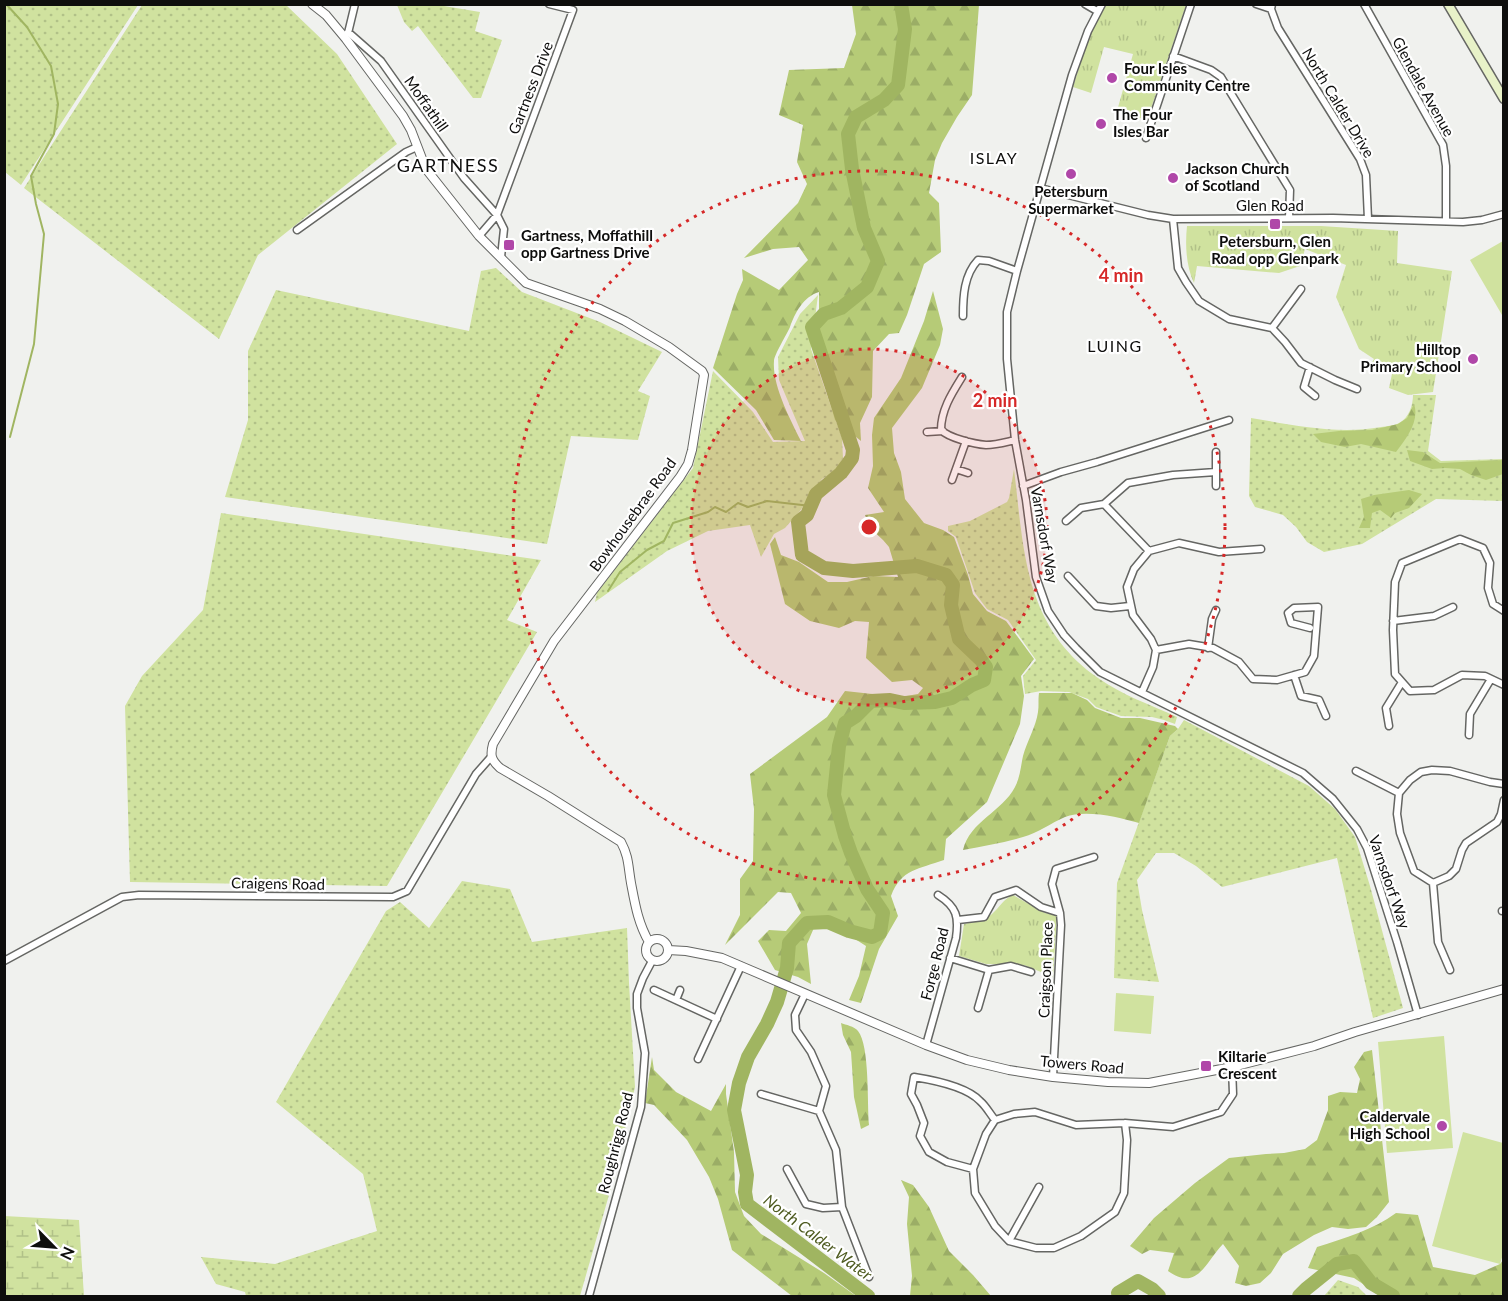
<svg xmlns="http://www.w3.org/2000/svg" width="1508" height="1301" font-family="Lato,sans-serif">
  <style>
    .grass { fill: url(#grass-dots) }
    .forest { fill: url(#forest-firs) }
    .wetland { fill: url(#wetland-marsh) }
    .park { fill: url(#park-tufts) }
    .garden { fill: #d0e29f }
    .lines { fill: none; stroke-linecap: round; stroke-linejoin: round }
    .stream { stroke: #a0b561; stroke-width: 2 }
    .river { stroke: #a0b561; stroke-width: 14 }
    .minor-casing { stroke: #656663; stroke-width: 9 }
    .tertiary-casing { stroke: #656663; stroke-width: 10 }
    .secondary-casing { stroke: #656663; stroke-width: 11 }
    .minor { stroke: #fff; stroke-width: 6 }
    .tertiary { stroke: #fff; stroke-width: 8 }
    .secondary { stroke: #e8f2c8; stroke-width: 8 }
    .ring { fill: none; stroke: #d62828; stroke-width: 3; stroke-dasharray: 3 6 }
    .poi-dot { fill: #b047a8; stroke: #fff; stroke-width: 2 }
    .labels { text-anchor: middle; stroke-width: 4.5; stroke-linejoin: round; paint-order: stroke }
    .poi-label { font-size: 15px; font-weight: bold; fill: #0e0e0d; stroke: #fff; text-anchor: start }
    .street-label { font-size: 15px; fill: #0e0e0d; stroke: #fff }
    .neighbourhood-label { font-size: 16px; letter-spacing: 1.5px; fill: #0e0e0d; stroke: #fff }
    .water-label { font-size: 16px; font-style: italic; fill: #4e5b20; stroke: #fff }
    .quarter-label { font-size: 18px; letter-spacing: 1.5px; fill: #0e0e0d; stroke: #fff }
    .centre { fill: #d62828; stroke: #fff; stroke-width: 3 }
    .ring-label { font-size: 18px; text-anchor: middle; font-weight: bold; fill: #d62828; stroke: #fff; stroke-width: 4.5; stroke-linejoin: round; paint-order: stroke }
  </style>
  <defs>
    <pattern id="grass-dots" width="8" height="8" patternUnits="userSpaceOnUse" patternTransform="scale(1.5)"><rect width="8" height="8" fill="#d0e29f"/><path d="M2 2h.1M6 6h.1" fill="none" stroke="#b1c188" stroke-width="1.8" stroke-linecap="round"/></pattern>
    <pattern id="forest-firs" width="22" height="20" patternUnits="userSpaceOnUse" patternTransform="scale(1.5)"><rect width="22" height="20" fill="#b6cb77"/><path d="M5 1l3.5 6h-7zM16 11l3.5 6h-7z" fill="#9bad66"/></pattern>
    <pattern id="wetland-marsh" width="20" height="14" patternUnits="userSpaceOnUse" patternTransform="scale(1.5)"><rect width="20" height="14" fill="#d0e29f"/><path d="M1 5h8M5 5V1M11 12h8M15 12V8" fill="none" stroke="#b1c188"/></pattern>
    <pattern id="park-tufts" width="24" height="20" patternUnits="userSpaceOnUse" patternTransform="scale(1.5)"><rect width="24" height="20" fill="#d0e29f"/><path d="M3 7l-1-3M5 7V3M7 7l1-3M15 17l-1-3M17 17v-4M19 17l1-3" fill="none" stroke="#b1c188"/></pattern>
  </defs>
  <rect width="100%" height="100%" fill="#f0f1ee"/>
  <path class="grass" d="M 4,5 L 138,5 L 21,185 L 5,172 Z
    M 142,5 L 286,5 L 337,54 L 397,144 L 258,255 L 219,339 L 24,188 Z
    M 397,5 L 438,5 L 480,12 L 475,31 L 502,40 L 481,98 L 473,98 L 418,26 L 412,31 L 404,22 Z
    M 496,268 L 522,292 L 600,322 L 662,352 L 638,391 L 650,396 L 638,440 L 571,436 L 547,544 L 225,497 L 248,420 L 248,351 L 276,290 L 469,331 L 481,271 Z
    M 818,295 L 811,349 L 842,438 L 843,458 L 835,472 L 822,479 L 800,511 L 785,528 L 774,534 L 761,557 L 750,525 L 708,531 L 667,551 L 595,602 L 597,593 L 693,468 L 713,371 L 753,412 L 773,442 L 805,441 L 779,380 L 778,357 L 800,314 Z
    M 1413,395 L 1436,395 L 1428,451 L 1441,461 L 1503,459 L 1503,501 L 1436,499 L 1362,544 L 1324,552 L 1307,542 L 1296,527 L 1283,515 L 1255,507 L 1249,496 L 1251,418 C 1293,425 1338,435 1381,427 C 1387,426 1394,426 1399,423 C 1409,418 1413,405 1413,395 Z
    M 1014,469 C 1024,551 1024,626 1098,678 C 1122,695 1151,705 1177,717 L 1175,724 L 1164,720 L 1152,717 L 1121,716 L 1096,707 L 1088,699 L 1069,692 L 1041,691 L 1025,694 L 1023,676 L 1036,660 L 1008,620 L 987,609 L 975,593 L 956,537 L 948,531 L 948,526 L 970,521 L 1007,502 L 1009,498 Z
    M 221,513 L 541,560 L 507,620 L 537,632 L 387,886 L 130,882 L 125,706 L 142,676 L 203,610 Z
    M 1184,720 L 1309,786 L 1335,809 L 1355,837 L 1370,886 L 1403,1008 L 1373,1018 L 1337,858 L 1222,887 L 1196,866 L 1174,853 L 1156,853 L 1137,880 L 1142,910 L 1159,982 L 1114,978 L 1117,883 L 1170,736 L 1178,729 Z
    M 462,881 L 510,889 L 532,942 L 627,928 L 629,983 L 635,1087 L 613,1181 L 580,1296 L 246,1296 L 245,1292 L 216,1284 L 201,1257 L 275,1264 L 377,1231 L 363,1174 L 276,1102 L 386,911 L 400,902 L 429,928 Z
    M 1338,1280 L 1358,1287 L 1367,1296 L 1324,1296 Z"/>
  <path class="forest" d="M 852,5 L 979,5 L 972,95 L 957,117 L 942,143 L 935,160 L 929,193 L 939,203 L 941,252 L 924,264 L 907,315 L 899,333 L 889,334 L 873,351 L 872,397 L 860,423 L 861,441 L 835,420 L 813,345 L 819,311 L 819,292 C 803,297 795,313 790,327 C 787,334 774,355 774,361 C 772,385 790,419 801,441 L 774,440 L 756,410 L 713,368 L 737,294 L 743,280 L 742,269 L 779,290 L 808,260 L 799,247 L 773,249 L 744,258 L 798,203 L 807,184 L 797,162 L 803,125 L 779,115 L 789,70 L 844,68 L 856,34 Z
    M 933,291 L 943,329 L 940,345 L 922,388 L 892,428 L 894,453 L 901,472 L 905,499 L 924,523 L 943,530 L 954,537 L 968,575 L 973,594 L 987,611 L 1006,621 L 1034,659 L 1021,676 L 1024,696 L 1020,724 L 987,802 L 946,839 L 944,860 C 919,869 901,869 891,896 L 898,916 L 879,949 L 861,1003 L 849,1000 L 859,976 L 866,946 L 819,916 L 807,944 L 811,984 L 798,977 L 775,970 L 758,941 L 769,930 L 786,931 L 801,913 L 791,893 L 778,892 L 725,945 L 740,915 L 740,879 L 753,861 L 754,809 L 750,774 L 827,717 L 845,691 L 900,697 L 918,694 L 923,688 L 912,680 L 892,682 L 866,658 L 869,622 L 855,621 L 839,628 L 810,621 L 785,604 L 770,544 L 775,537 L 781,555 L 799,562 L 828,582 L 847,582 L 873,576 L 898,577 L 889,547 L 883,540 L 870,528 L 865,515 L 884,512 L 868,488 L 873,466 L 872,435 L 874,418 L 901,378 L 924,321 Z
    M 1414,404 C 1420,421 1406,439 1396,452 L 1361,444 L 1345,447 L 1321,442 L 1313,434 L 1339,431 L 1372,430 L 1398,424 L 1407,418 Z
    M 1407,450 L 1423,452 L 1440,463 L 1503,460 L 1503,474 L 1486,480 L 1471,475 L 1460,469 L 1445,468 L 1432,469 L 1410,461 Z
    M 1409,490 L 1422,494 L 1409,508 L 1395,513 L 1391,518 L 1380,510 L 1372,513 L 1370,528 L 1359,528 L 1364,517 L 1361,499 L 1374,495 Z
    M 1039,693 L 1072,693 L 1087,700 L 1095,708 L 1121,718 L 1140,718 L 1175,726 L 1178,729 L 1170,736 L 1139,823 C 1119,817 1085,809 1065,817 C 1051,823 1038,833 1023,837 C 1003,843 983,846 963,850 C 970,821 1002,812 1015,787 C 1020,778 1021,765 1023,756 C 1027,741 1036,727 1038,712 C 1039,706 1038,700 1039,693 Z
    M 841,1023 C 846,1025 854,1026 858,1031 C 870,1046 867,1104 869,1125 L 861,1129 L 854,1097 L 851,1052 L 843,1035 Z
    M 1372,1050 L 1389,1202 L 1377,1217 L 1366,1227 L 1348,1229 L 1332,1227 L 1314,1235 L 1283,1254 L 1271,1273 L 1260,1283 L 1246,1286 L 1235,1283 L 1239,1266 L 1223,1244 C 1205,1263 1197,1292 1168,1271 L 1174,1253 L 1150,1250 L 1142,1254 L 1130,1246 L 1154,1218 L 1195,1183 L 1229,1158 L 1266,1154 L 1284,1153 L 1305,1149 L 1317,1140 L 1328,1110 L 1328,1096 L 1340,1092 L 1357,1093 L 1360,1079 L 1354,1067 L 1364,1052 Z
    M 652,1057 L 654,1070 L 676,1092 L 711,1111 L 726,1084 L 726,1094 L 734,1152 L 735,1192 L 744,1216 L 761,1234 L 824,1273 L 856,1296 L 792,1296 L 732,1250 L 718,1199 L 709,1177 L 687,1140 L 654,1105 L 645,1103 Z
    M 901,1180 L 913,1185 L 929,1207 L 949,1251 L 973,1275 L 991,1296 L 910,1296 L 912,1276 L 907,1224 L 909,1197 Z
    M 1396,1213 L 1418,1215 L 1433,1267 L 1475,1275 L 1500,1264 L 1503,1260 L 1503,1296 L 1381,1296 L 1354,1278 L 1308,1268 L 1317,1247 C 1345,1238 1373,1230 1396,1213 Z"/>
  <path class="wetland" d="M 4,1216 L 79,1220 L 84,1296 L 5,1296 Z"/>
  <path class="park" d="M 1106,5 L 1186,5 L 1147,120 L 1117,111 L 1133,54 L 1104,47 L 1091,93 L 1073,87 L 1089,36 Z
    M 1187,226 L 1321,226 L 1398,231 L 1397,263 L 1452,271 L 1433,392 L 1408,395 L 1389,388 L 1392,374 L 1371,364 L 1374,359 L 1359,349 L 1336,297 L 1346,265 L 1305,249 L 1300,266 L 1279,273 L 1197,266 L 1194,283 C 1186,266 1185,245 1187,226 Z
    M 1013,895 L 1045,913 L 1057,915 L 1053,977 L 1024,965 L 986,964 L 959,956 L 964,924 C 974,922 984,921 992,914 C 1000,907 1003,899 1013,895 Z"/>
  <path class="garden" d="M 1503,241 L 1504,314 L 1502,315 L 1470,260 Z
    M 1116,993 L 1154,996 L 1151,1034 L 1114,1031 Z
    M 1444,1036 L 1453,1148 L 1387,1153 L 1378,1042 Z
    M 1463,1132 L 1503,1143 L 1504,1251 L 1500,1264 L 1432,1246 Z"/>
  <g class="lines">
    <path class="stream" d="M 6,4 L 27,27 L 51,66 L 58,104 L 54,134 L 31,176 L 36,204 L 44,234 L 34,344 L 10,437
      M 608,591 L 620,572 L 647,550 L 664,541 L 673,523 L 708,512 L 715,507 L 726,512 L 738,503 L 748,507 L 767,501 L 811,506"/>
    <path class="river" d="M 868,1296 L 747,1204 L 745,1192 L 747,1175 L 734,1110 L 739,1083 L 748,1057 L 767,1024 L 777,1002 L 787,968 L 789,943 L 807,923 L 828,922 L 849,931 L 872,937 L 880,933 L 883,913 L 867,889 L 851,853 L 845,836 L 834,795 L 839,746 L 845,723 L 856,716 L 871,701 L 890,700 L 904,703 L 935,702 L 952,698 L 972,685 L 984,680 L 986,667 L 981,660 L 959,639 L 951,605 L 953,585 L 946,575 L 917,566 L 853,571 L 824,568 L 802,555 L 798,522 L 807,515 L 816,494 L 841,473 L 852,458 L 853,450 L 812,327 L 824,314 L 841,308 L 867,287 L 878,261 L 864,228 L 852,169 L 848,134 L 856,117 L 884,100 L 898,85 L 905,29 L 901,4
      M 1120,1296 L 1118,1293 L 1138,1281 L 1152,1289 L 1159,1296
      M 1299,1296 L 1306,1289 L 1337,1264 L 1354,1261 L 1371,1283 L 1393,1296"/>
    <defs>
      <path id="minor" d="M 1085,4 L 1097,11
        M 1102,4 L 1088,31 L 1072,75 L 1017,271 L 1007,312 L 1007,359 L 1015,440 L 1026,500 L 1036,577 L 1048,611 L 1064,635 L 1076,648 L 1100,672 L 1303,773 L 1333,799 L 1357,829 L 1367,848 L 1397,942 L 1418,1015
        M 1256,4 L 1271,9
        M 1272,4 L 1271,9 L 1278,28 L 1360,159 L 1366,175 L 1368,219
        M 1364,4 L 1443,145 L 1446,166 L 1446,221
        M 348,32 L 381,61 L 464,178 L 497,215 L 504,229 L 501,257
        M 348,33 L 355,4
        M 1173,56 L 1211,70 L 1221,77 L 1290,190 L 1289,218
        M 1146,138 L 1191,4
        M 1040,188 L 1148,215 L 1173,219 L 1333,218 L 1463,222 L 1482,220 L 1504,214
        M 1173,219 L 1178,268 L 1186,282 L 1199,301 L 1229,319 L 1272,328 L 1285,342 L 1301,363 L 1335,380 L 1357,389
        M 297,230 L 406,152 L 417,147
        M 479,236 L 497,215 L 573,10 L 549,4
        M 963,316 C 963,296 964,275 978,260 L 989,261 L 1017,271
        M 1272,328 L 1301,289
        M 1310,367 L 1304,387 L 1315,396
        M 962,377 C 952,393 941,410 941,430 C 949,438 974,444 986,445 C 996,445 1006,442 1015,440
        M 927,432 L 943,431
        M 956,469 L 968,473
        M 952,480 L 966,441
        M 1023,486 L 1061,472 L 1097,462 L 1229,420
        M 1216,486 L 1216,452
        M 1104,504 L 1128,483 L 1173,475 L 1216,472
        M 1104,504 L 1149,551
        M 1066,521 L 1081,508 L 1104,504
        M 1068,576 L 1096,606 L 1111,608 L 1130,606
        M 1504,611 L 1493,604 L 1488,588 L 1490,563 L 1483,548 L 1460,539 L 1402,563 L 1395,582 L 1393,630 L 1395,674 L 1410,691 L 1434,690 L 1462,675 L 1485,676 L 1504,685
        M 1393,621 L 1434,616 L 1453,607
        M 1208,648 L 1212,619 L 1216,610
        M 1156,650 L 1189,644 L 1213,648 L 1239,662 L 1253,679 L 1277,680 L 1305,672 L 1314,656 L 1318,607 L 1294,608 L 1288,613 L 1291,623 L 1310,628
        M 1294,675 L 1301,696 L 1319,700 L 1326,716
        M 1142,692 L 1153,667 L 1156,650 L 1151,639 L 1133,615 L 1127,587 L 1134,569 L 1149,551 L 1179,543 L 1219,552 L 1261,549
        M 1389,726 L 1386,708 L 1402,682
        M 1469,735 L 1470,714 L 1491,679
        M 1356,771 L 1399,793
        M 1504,784 L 1490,782 L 1450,771 L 1432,770 L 1421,772 L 1410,780 L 1399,793 L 1397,814 L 1400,833 L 1414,871 L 1433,883 L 1449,876 L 1456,869 L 1462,850 L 1466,843 L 1497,822 L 1501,814 L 1504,800
        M 1433,883 L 1438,942 L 1450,970
        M 1502,911 L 1504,911
        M 958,920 L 984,917 L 995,897 L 1016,890 L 1041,907 L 1060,913
        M 950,958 L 989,970 L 1011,966 L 1031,972
        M 4,961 L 122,897 L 139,895 L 393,897 L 407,891 L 476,774 L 491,757
        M 654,990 L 717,1019
        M 805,994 L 795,1015 L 796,1030 L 811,1052 L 826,1086 L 819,1111 L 836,1150 L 842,1207 L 869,1277
        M 676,1000 L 680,990
        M 978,1008 L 989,970
        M 926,1045 L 956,938 C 959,917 957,907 938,895
        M 698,1059 L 741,966
        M 1053,1077 L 1061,925 L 1060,913 L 1052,884 L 1056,869 L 1094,857
        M 761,1094 L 819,1111
        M 1125,1123 L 1127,1140 L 1124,1193 L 1115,1212 L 1081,1236 L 1054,1248 L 1036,1248 L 1009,1241 L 995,1226 L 975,1193 L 973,1169 L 986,1134 L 995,1120 L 1014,1114 L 1035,1112 L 1076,1125 L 1125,1123 L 1173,1127 L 1221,1112 L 1233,1094 L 1232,1067
        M 787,1169 L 806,1204 L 823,1208 L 842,1207
        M 973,1169 L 947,1162 L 929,1152 L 920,1136 L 924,1123 L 917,1105 L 911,1094 L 914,1077 C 933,1080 967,1087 980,1101 C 986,1106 990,1114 995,1120
        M 1009,1241 L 1039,1187
        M 589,1296 L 641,1107 L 645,1053 L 637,1008 L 637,994 L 643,978 L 652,961"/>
      <path id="tertiary" d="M 312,4 L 326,15 L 346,39 L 403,116 L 411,130 L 426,169 L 479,236 L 526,283 L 600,309 L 625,321 L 669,347 L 702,371 L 704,375 L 692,450 L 688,464 L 680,477 L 554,641 L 493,744 C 490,755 491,760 500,768 L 548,796 L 621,842 C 629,857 628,866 631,883 C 635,904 638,923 649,942
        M646 950a11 11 0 1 1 22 0a11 11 0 1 1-22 0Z
        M 668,950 L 686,951 L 722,958 L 926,1045 L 967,1060 L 1009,1070 L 1053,1077 L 1108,1082 L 1149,1083 L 1232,1067 L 1314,1046 L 1355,1032 L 1504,989"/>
      <path id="secondary" d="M 1448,4 L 1504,99"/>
    </defs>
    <use href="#minor" class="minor-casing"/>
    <use href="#tertiary" class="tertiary-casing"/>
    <use href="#secondary" class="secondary-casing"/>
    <use href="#minor" class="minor"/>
    <use href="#tertiary" class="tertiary"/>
    <use href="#secondary" class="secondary"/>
  </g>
  <circle cx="869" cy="527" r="178" fill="#d62828" fill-opacity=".12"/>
  <g class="ring">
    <circle cx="869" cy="527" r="178"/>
    <circle cx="869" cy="527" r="356"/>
  </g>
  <g class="poi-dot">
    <circle cx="1112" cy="78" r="6"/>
    <circle cx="1101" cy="124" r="6"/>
    <circle cx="1071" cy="174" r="6"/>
    <circle cx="1173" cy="178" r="6"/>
    <rect x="1269" y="218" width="12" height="12" rx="3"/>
    <rect x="503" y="239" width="12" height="12" rx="3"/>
    <circle cx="1473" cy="359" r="6"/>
    <rect x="1200" y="1060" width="12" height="12" rx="3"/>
    <circle cx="1442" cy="1126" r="6"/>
  </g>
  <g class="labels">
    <g class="poi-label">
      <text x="1124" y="74">Four Isles<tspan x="1124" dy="17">Community Centre</tspan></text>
      <text x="1113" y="120">The Four<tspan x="1113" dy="17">Isles Bar</tspan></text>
      <text x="1185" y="174">Jackson Church<tspan x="1185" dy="17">of Scotland</tspan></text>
      <text x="1071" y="197" text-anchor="middle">Petersburn<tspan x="1071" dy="17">Supermarket</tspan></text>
      <text x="521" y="241">Gartness, Moffathill<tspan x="521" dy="17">opp Gartness Drive</tspan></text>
      <text x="1275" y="247" text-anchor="middle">Petersburn, Glen<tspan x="1275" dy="17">Road opp Glenpark</tspan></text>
      <text x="1461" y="355" text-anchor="end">Hilltop<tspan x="1461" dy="17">Primary School</tspan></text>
      <text x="1218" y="1062">Kiltarie<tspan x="1218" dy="17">Crescent</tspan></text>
      <text x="1430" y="1122" text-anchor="end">Caldervale<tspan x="1430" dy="17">High School</tspan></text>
    </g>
    <g class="street-label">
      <text transform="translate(1423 87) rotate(61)" y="5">Glendale Avenue</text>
      <text transform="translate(531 88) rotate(-69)" y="5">Gartness Drive</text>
      <text transform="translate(1338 103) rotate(59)" y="5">North Calder Drive</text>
      <text transform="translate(426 104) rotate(55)" y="5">Moffathill</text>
      <text x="1270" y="211">Glen Road</text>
      <text transform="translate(633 515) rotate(-54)" y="5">Bowhousebrae Road</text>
      <text transform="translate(1044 535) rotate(80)" y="5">Varnsdorf Way</text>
      <text transform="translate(1389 882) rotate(71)" y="5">Varnsdorf Way</text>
      <text transform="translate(278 884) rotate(1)" y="5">Craigens Road</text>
      <text transform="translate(935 964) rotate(-76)" y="5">Forge Road</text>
      <text transform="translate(1046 970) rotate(-88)" y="5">Craigson Place</text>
      <text transform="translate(1082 1065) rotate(5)" y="5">Towers Road</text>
      <text transform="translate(616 1143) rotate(-76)" y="5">Roughrigg Road</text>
    </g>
    <g class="neighbourhood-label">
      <text x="994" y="164">ISLAY</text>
      <text x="1115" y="352">LUING</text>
    </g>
    <g class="water-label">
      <text transform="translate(818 1237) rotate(37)" y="6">North Calder Water</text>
    </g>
    <g class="quarter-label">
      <text x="448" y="172">GARTNESS</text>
    </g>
  </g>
  <circle cx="869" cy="527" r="9" class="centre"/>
  <g class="ring-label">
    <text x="1121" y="282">4 min</text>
    <text x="995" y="407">2 min</text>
  </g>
  <rect width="1508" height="1301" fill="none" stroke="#0e0e0d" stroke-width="12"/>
  <g transform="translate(54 1247) rotate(115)" stroke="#ffffff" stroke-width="4.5" paint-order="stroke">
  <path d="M0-4.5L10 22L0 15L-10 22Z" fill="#0e0e0d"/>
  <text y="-9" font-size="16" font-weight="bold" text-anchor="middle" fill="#0e0e0d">N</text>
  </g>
</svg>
